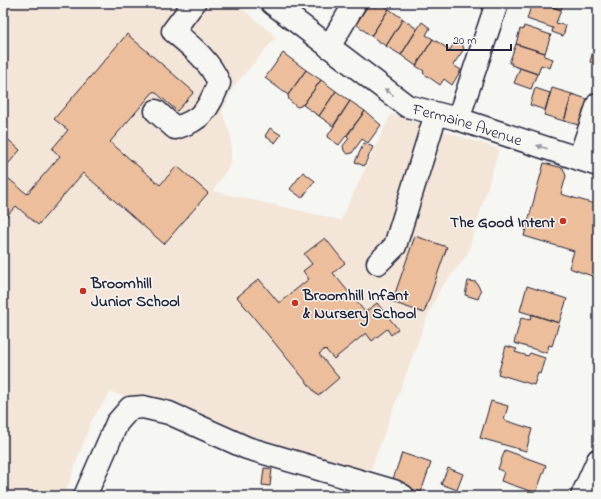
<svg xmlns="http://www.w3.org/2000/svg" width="601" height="499" font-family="'Indie Flower',sans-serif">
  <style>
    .built { fill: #f3e5d8 }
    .building { fill: #ecbe9b; stroke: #22223b }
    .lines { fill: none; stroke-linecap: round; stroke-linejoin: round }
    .minor-casing { stroke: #22223b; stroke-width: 25 }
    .minor { stroke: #f6f6f2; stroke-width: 22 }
    .oneway { fill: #9797a0 }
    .poi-dot { fill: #c8321e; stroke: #f6f6f2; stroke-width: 1.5 }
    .labels { text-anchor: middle; stroke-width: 3; stroke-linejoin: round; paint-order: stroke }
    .street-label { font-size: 16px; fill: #22223b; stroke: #f6f6f2 }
    .poi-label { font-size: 16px; font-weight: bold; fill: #22223b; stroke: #f6f6f2; text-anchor: start }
  </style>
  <rect width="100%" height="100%" fill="#f6f6f2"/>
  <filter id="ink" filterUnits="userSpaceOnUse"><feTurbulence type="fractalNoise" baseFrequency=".025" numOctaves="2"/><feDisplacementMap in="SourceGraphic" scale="8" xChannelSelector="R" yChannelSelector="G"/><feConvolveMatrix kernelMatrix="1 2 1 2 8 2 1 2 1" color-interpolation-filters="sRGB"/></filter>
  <g filter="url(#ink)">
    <path class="built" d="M 3,3 L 235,3 L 276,37 L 234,86 L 222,112 L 231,137 L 231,163 L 213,191 L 341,220 L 391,114 L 499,149 L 467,255 L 440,289 L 427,317 L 368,477 L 111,392 L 92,419 L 64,496 L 3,496 Z"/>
    <path class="building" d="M 378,3 L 381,3 L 389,9 L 371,36 L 356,24 L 369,4 L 375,7 Z
      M 470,3 L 485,3 L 484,8 Z
      M 532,3 L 542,3 L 561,10 L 556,23 L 566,26 L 563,36 L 552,32 L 553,28 L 527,19 Z
      M 542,3 L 563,3 L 561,10 Z
      M 389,9 L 403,19 L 386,46 L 371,36 Z
      M 403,19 L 417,29 L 401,55 L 386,46 Z
      M 422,22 L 430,28 L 426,35 L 433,39 L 416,66 L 401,55 Z
      M 524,26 L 551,35 L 545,53 L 516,44 L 520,29 L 523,30 Z
      M 127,34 L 194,92 L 177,111 L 154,91 L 110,142 L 160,185 L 177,166 L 208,193 L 164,244 L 83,173 L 38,225 L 16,206 L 3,220 L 3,174 L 27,194 L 60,156 L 52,149 L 68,130 L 54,119 Z
      M 433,39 L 450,50 L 455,42 L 459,42 L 462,44 L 464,49 L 453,65 L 461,70 L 452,85 L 444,79 L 440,85 L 423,73 L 424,71 L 416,66 Z
      M 516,44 L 545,53 L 544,56 L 553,59 L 550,68 L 541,65 L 538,74 L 511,65 L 512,63 L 509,63 Z
      M 593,51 L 598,53 L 598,65 L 590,62 Z
      M 283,53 L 306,70 L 288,95 L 265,78 Z
      M 520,68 L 537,74 L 531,89 L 514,83 Z
      M 306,70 L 321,80 L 303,105 L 302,104 L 301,106 L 297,107 L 289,100 L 288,95 Z
      M 321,80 L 336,91 L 319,116 L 303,105 Z
      M 535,88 L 550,93 L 545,110 L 530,105 Z
      M 552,88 L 572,94 L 564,121 L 544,115 Z
      M 336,91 L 350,101 L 333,126 L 319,116 Z
      M 572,94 L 590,100 L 582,126 L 564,121 Z
      M 350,101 L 365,111 L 339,145 L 327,137 Z
      M 365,111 L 381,125 L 368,143 L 362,139 L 352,153 L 348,154 L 344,151 L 343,146 L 349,138 L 347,136 Z
      M 270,128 L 281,135 L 275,143 L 265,136 Z
      M 3,135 L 20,150 L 3,170 Z
      M 364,143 L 373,147 L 364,166 L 355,162 Z
      M 544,163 L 563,168 L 566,176 L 561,194 L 598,205 L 598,278 L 569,268 L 574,251 L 524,236 Z
      M 303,172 L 315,181 L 302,198 L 290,189 Z
      M 415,236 L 447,247 L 424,313 L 392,302 Z
      M 325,238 L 345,263 L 333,273 L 365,312 L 377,303 L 398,329 L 391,335 L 387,329 L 372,341 L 366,333 L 334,359 L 325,349 L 319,354 L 339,378 L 318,396 L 237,297 L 259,279 L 279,303 L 309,279 L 303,271 L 312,264 L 304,254 Z
      M 468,281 L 476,282 L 481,291 L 478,299 L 465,295 Z
      M 527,286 L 567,299 L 559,323 L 520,311 Z
      M 532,314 L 559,323 L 552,346 L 549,345 L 547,353 L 514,343 L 521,318 L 530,320 Z
      M 506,346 L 517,349 L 515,352 L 528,356 L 530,353 L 545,358 L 540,374 L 538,373 L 534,385 L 498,374 Z
      M 491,401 L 508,406 L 504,420 L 532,429 L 526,451 L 480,438 Z
      M 505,450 L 546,465 L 536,493 L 501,481 L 504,472 L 498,469 Z
      M 402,453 L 431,463 L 421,492 L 392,482 Z
      M 264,468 L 272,469 L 270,486 L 262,485 Z
      M 448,468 L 463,474 L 457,490 L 441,484 Z"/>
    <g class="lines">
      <defs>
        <g id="minor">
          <path id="s1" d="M 272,3 L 407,106 L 458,119 L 598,165"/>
          <path d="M 329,47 L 355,3"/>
          <path d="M 156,111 L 175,128 C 203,120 208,109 219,83 C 210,61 191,46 173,31 L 194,3"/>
          <path d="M 458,119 L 497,3"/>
          <path d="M 579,159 L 598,104"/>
          <path d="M 378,263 L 395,246 L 436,114"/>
          <path d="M 85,496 L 117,423 L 130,408 L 143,407 L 169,413 L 247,448 L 394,491 L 403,496"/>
          <path d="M 582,496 L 598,460"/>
        </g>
      </defs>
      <use href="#minor" class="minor-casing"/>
      <use href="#minor" class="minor"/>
    </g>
    <defs><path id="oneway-solid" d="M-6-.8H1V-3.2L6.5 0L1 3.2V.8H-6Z"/></defs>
    <g class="oneway">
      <use href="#oneway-solid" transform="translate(389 92) rotate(-143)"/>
      <use href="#oneway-solid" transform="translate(542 147) rotate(-162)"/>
    </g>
  </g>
  <g class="poi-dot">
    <circle cx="563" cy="221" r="4"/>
    <circle cx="83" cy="291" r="4"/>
    <circle cx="295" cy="303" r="4"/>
  </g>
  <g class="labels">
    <g class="street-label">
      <text dy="6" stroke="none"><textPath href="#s1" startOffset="233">Fermaine Avenue</textPath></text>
    </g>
    <g class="poi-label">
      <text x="555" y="227" text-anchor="end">The Good Intent</text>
      <text x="91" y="288">Broomhill<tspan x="91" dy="18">Junior School</tspan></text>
      <text x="303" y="300">Broomhill Infant<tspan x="303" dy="18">&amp; Nursery School</tspan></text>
    </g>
  </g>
  <rect width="601" height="499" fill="none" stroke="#f6f6f2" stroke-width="16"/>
  <rect x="8" y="8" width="585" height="483" fill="none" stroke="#22223b" stroke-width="1.5" filter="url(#ink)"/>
  <path d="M447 44v6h64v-6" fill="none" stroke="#22223b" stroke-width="2"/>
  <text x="453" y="44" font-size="12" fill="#22223b" stroke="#f6f6f2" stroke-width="3" paint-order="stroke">20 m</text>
</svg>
